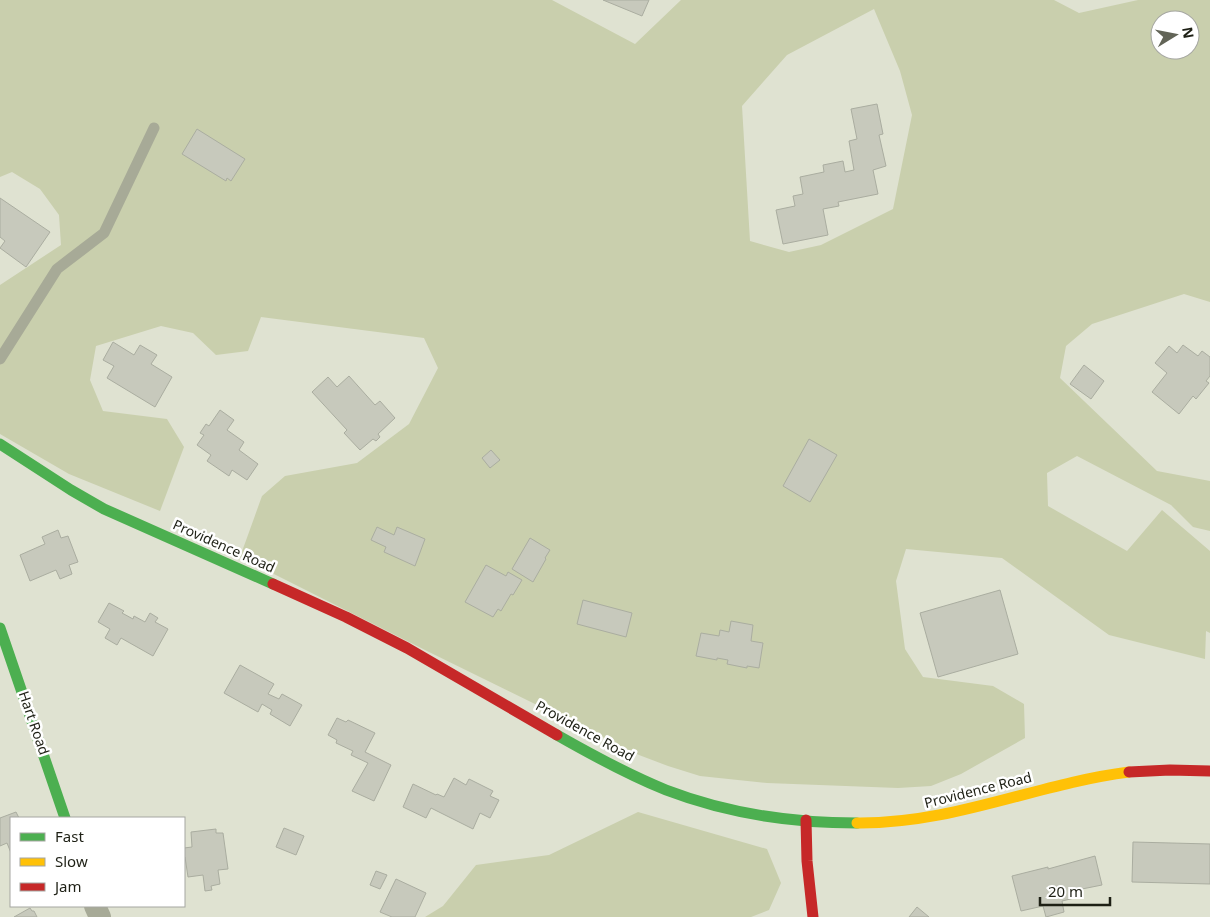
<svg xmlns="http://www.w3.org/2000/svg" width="1210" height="917" font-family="'Noto Sans',sans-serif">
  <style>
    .green { fill: #c9cfad; fill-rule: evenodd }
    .building { fill: #c7c9bc; stroke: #aaada0 }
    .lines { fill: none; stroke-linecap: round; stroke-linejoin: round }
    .lane { stroke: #a7aa97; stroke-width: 11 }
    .street { stroke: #a7aa97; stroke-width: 22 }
    .fast { stroke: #4caf50; stroke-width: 11 }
    .slow { stroke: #ffc107; stroke-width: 11 }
    .jam { stroke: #c62828; stroke-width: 11 }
    .labels { text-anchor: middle; stroke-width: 5; stroke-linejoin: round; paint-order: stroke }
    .street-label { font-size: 14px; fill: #1e2015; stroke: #fff }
  </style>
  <rect width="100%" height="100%" fill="#dfe2d1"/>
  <path class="green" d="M 0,0 L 552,0 L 635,44 L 681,0 L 1054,0 L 1079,13 L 1138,0 L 1210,0 L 1210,302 L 1184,294 L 1092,324 L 1066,346 L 1060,378 L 1157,471 L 1210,481 L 1210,531 L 1193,527 L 1171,505 L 1077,456 L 1047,473 L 1048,506 L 1127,551 L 1162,510 L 1210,551 L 1210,633 L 1206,631 L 1205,659 L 1109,635 L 1002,558 L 906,549 L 896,581 L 905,649 L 923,677 L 993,686 L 1024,704 L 1025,738 L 961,774 L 931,786 L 898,788 L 767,783 L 700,776 L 668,766 L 639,755 L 429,652 L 240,557 L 262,496 L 285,476 L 357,463 L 409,424 L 438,368 L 424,338 L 261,317 L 248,351 L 216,355 L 193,333 L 161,326 L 96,346 L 90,380 L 103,411 L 167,419 L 184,447 L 160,511 L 69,474 L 0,434 L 0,285 L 61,245 L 59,215 L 40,189 L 12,172 L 0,177 ZM 874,9 L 900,71 L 912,115 L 893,209 L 821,245 L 789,252 L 750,241 L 742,106 L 787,55 ZM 1160,20 L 1190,20 L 1190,50 L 1160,50 Z
    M 638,812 L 767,849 L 781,883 L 769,910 L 751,917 L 425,917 L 443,906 L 476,865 L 549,855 Z"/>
  <path class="building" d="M 603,0 L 649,0 L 642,16 Z
    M 877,104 L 883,134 L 879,135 L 886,166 L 873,170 L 878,194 L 838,202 L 839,206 L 823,209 L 828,235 L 783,244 L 776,210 L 795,206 L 793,196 L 803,194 L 800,177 L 824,172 L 823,165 L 843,161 L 845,172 L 854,170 L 849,141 L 857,139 L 851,109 Z
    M 197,129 L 245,159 L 231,181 L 227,178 L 226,181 L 182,154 Z
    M 0,198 L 50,232 L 26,267 L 0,248 L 5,241 L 0,237 Z
    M 113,342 L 134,355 L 140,345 L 157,355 L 151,364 L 172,377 L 155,407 L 107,378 L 114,366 L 103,360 Z
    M 1183,345 L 1198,356 L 1202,351 L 1210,357 L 1210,376 L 1206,381 L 1209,383 L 1196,399 L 1193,396 L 1179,414 L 1152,392 L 1167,373 L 1155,363 L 1169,346 L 1177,353 Z
    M 1084,365 L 1104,381 L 1091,399 L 1070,384 Z
    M 349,376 L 375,405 L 380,401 L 395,418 L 378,434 L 380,437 L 376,441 L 373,439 L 360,450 L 344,433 L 347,430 L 312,392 L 328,377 L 337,387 Z
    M 220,410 L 234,420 L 227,430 L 244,442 L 239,450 L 258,464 L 247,480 L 232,470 L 229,476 L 207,461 L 211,455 L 197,445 L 204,435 L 200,433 L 206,424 L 209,426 Z
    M 809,439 L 837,455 L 810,502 L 783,486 Z
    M 491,450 L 500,460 L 490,468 L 482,458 Z
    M 377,527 L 394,535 L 397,527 L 425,539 L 415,566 L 384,552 L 386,547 L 371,540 Z
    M 58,530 L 61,538 L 68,536 L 78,562 L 69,565 L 72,574 L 60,579 L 56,570 L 30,581 L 20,555 L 45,544 L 42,537 Z
    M 530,538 L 550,550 L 545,558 L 546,559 L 533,582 L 512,569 Z
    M 486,565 L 506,576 L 508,572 L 522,580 L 513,595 L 511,594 L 501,611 L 498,609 L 493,617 L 465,602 Z
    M 1000,590 L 1018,654 L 938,677 L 920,613 Z
    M 583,600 L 632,613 L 626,637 L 577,624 Z
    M 109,603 L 124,611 L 122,613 L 133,619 L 134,616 L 145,622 L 150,613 L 158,618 L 155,622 L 168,629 L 153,656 L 121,638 L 117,645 L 105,638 L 110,629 L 98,622 Z
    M 731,621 L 753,625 L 751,641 L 763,643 L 759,668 L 747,666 L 747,668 L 727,664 L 728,660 L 717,658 L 717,660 L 696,656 L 701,633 L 719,636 L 720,630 L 729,632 Z
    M 240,665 L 274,684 L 268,694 L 279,699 L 282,694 L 302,705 L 290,726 L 270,714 L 272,710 L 262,704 L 258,712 L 224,693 Z
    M 337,718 L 346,722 L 348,720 L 375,733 L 365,752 L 391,765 L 374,801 L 352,791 L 368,763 L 351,755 L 353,751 L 336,743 L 337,740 L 328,735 Z
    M 454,778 L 466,785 L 469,779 L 493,791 L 490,796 L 499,800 L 490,818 L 480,813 L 473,829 L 431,808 L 426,818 L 403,807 L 413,784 L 436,795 L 437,794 L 444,797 Z
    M 16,812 L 19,818 L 11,818 L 11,853 L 7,843 L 0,846 L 0,818 Z
    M 284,828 L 304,836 L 296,855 L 276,847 Z
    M 216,829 L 216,833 L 223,833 L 228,869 L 218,870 L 220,884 L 211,886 L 212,890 L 205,891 L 203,875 L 188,877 L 185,857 L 184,857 L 184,848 L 192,847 L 191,832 Z
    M 1133,842 L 1210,844 L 1210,884 L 1132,882 Z
    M 1095,856 L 1102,885 L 1082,889 L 1083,896 L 1062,901 L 1064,912 L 1046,917 L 1043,906 L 1021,911 L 1012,876 L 1048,867 L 1048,869 Z
    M 376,871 L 387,875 L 380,889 L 370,885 Z
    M 396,879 L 426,893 L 415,917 L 392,917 L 380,912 Z
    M 917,907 L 929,917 L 909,917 Z
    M 30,908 L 32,911 L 34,911 L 37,917 L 14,917 Z"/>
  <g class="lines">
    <path class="lane" d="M 0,359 L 57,269 L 104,233 L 154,128"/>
    <path class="street" d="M 95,906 L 100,917"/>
    <path class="fast" d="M 0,444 L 71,490 L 104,509 L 273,584
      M 0,628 L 65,818
      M 557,735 C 592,755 629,775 666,790 C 726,813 794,823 857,823"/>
    <path class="slow" d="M 857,823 C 954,824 1035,784 1129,772"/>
    <path class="jam" d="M 273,584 L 346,617 L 407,648 L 557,735
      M 1129,772 L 1170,770 L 1210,771
      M 806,820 L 807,861 L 813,917"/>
  </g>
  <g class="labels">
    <g class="street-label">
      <text transform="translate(224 546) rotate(24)" y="5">Providence Road</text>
      <text transform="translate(34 723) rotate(71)" y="5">Hart Road</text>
      <text transform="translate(585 731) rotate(29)" y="5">Providence Road</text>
      <text transform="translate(978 790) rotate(-14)" y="5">Providence Road</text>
    </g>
  </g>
  <rect x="10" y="817" width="175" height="90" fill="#ffffff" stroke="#a5a6a1"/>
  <rect x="20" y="833" width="25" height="8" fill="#4caf50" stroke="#a5a6a1"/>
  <text x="55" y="842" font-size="15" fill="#1e2015">Fast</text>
  <rect x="20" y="858" width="25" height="8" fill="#ffc107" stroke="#a5a6a1"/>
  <text x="55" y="867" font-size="15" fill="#1e2015">Slow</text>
  <rect x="20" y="883" width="25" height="8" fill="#c62828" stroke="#a5a6a1"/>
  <text x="55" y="892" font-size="15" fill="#1e2015">Jam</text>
  <g transform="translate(1175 35) rotate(80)"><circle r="24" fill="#ffffff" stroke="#a5a6a1"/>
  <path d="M0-4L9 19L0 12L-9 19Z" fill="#626457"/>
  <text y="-8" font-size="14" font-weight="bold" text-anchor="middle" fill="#1e2015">N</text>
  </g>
  <path d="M1040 897v8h70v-8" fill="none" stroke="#1e2015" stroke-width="2.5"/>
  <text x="1048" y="897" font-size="15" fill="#1e2015" stroke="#ffffff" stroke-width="4" paint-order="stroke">20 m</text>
</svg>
